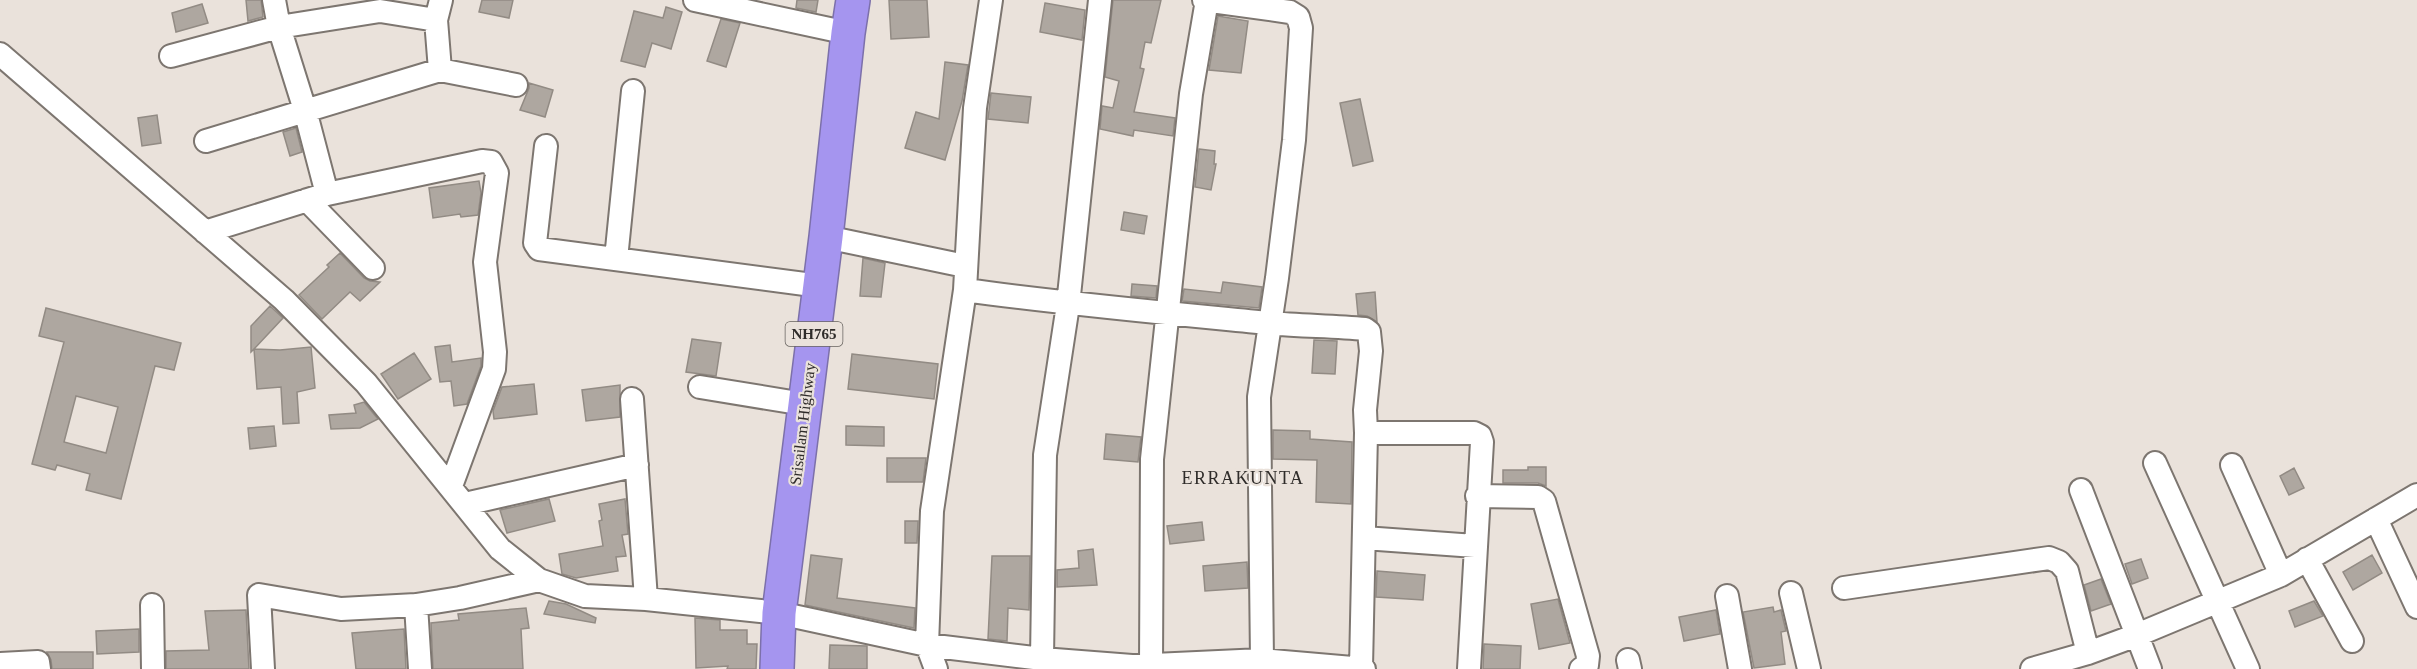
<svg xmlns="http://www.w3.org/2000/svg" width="2417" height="669" font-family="'Times New Roman',serif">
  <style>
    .building { fill: #aea7a0; stroke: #928b84; stroke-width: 1.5; fill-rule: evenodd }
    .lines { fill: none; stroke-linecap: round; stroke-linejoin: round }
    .minor-casing { stroke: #7d7670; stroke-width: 26 }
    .highway-casing { stroke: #7c70aa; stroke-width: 36 }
    .minor { stroke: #fff; stroke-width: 22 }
    .highway { stroke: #a595ef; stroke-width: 33 }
    .labels { text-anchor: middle; stroke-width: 4.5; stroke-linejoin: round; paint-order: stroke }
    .shield { fill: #eae2db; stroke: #67635f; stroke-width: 1.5 }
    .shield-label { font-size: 15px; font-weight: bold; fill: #2f2c2a }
    .street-label { font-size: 16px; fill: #2f2c2a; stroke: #eae2db }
    .neighbourhood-label { font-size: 18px; letter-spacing: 1.5px; fill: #2f2c2a; stroke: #eae2db }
  </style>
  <rect width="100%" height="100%" fill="#eae2db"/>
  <path class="building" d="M 246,0 L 261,0 L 263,17 L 248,21 Z
    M 482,0 L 513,0 L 509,18 L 479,12 Z
    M 797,0 L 818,0 L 816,12 L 796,8 Z
    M 889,0 L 927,0 L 929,37 L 891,39 Z
    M 1113,0 L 1161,0 L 1151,43 L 1145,42 L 1140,68 L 1144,69 L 1134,112 L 1175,118 L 1173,136 L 1134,130 L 1133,136 L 1100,129 L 1102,106 L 1113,108 L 1119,81 L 1105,77 Z
    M 1045,3 L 1085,10 L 1082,40 L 1040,32 Z
    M 202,4 L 208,23 L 176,32 L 172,13 Z
    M 666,7 L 682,12 L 671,49 L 652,43 L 645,67 L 621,61 L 634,11 L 663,18 Z
    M 1218,16 L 1248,21 L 1241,73 L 1209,70 Z
    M 721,19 L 740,23 L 726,67 L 707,61 Z
    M 945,62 L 968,65 L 962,101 L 945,160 L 905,148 L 916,112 L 939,119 Z
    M 529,83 L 553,90 L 545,117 L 520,110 L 529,88 Z
    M 991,93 L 1031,97 L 1028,123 L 988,119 Z
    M 1360,99 L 1373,161 L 1353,166 L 1340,103 Z
    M 157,115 L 161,143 L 142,146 L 138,118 Z
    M 296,128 L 302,152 L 290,156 L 283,132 Z
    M 1199,149 L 1215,151 L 1214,164 L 1216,164 L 1211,190 L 1195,187 Z
    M 479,181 L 481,193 L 478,215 L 461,217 L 460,214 L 433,218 L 429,188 Z
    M 1124,212 L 1147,216 L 1144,234 L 1121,230 Z
    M 340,253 L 364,278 L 370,281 L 380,282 L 360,301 L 350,292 L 322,319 L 299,295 L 329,267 L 327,265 Z
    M 863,258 L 885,263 L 881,297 L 860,296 Z
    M 1223,282 L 1262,287 L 1259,308 L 1182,301 L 1184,289 L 1221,293 Z
    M 1132,284 L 1157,286 L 1156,298 L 1131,296 Z
    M 1375,292 L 1377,322 L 1367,316 L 1358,315 L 1356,294 Z
    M 270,306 L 283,318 L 254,349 L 280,350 L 311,347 L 315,388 L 297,392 L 299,423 L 283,424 L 281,387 L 257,389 L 254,349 L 251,352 L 251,326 Z
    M 46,308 L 181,343 L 174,370 L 155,366 L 121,499 L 86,490 L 90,474 L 57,465 L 55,470 L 32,464 L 64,342 L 39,336 ZM 76,396 L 118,407 L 106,453 L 64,442 Z
    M 692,339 L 721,343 L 716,376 L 686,372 Z
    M 1314,340 L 1337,341 L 1335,374 L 1312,373 Z
    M 450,345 L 452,362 L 481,358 L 481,366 L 467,404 L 454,406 L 451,381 L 440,382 L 435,347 Z
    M 414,353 L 431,379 L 398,399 L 381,374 Z
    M 852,354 L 938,364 L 934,399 L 848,389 Z
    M 534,384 L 537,414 L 494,419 L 493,411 L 502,387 Z
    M 620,385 L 620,417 L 586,421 L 582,390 Z
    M 364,402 L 378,419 L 360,428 L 331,429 L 329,415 L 356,413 L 354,405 Z
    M 274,426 L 276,446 L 250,449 L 248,428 Z
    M 846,426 L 884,427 L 884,446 L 846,445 Z
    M 1273,430 L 1310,431 L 1310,439 L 1352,442 L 1351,504 L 1316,502 L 1317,460 L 1273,459 Z
    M 1106,434 L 1141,437 L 1138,462 L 1104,459 Z
    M 887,458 L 926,458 L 923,482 L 887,482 Z
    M 1528,467 L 1546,467 L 1546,486 L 1538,483 L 1503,483 L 1503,470 L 1528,470 Z
    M 2294,468 L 2304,488 L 2289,495 L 2280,476 Z
    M 549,499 L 555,521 L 507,533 L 500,510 Z
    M 625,499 L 628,534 L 622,535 L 626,556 L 616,557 L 618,571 L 576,578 L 562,574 L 559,554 L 603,546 L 599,521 L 602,520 L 599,504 Z
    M 905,521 L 918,521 L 917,543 L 905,543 Z
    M 1202,522 L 1204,540 L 1170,544 L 1167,526 Z
    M 1093,549 L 1097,585 L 1057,587 L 1057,570 L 1079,568 L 1078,551 Z
    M 811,555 L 842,559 L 837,598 L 915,608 L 914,628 L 805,605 Z
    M 2372,555 L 2382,573 L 2353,590 L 2343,572 Z
    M 992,556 L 1030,556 L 1029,610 L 1008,608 L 1007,641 L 988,639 Z
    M 2141,559 L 2148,578 L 2132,584 L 2125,564 Z
    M 1247,562 L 1248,588 L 1205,591 L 1203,566 Z
    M 1377,571 L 1425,575 L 1423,600 L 1376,597 Z
    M 2101,579 L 2111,604 L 2091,611 L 2084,585 Z
    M 1558,599 L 1570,643 L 1539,649 L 1531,604 Z
    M 549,601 L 566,604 L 596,618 L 595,623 L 544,614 Z
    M 2314,601 L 2323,616 L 2295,627 L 2289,611 Z
    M 1773,607 L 1774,612 L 1781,610 L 1786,631 L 1781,632 L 1785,664 L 1754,668 L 1743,612 Z
    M 526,608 L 529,628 L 521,629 L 523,669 L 433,669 L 431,623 L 459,620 L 458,614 Z
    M 246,610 L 249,669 L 166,669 L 166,651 L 209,650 L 205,611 Z
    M 1716,610 L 1720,634 L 1684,641 L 1679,617 Z
    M 695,618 L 720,620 L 720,630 L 747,630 L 747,644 L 757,644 L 756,669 L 727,669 L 728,666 L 696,668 Z
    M 139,629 L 139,652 L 97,654 L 96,631 Z
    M 404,629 L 406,669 L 356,669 L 352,633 Z
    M 1484,644 L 1521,646 L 1520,669 L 1483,669 Z
    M 830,645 L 867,646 L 867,669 L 829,669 Z
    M 47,652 L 93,652 L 93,669 L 52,669 L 51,660 Z"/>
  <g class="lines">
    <defs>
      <path id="minor" d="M 274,0 L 279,27 L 305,110 L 327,194
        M 695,0 L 848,33
        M 1204,0 L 1290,12 L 1298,17 L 1301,28 L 1294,140 L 1277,278 L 1259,397 L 1262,660 L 1263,669
        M 0,54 L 284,300 L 366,383 L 500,549 L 539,580 L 585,596 L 646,599 L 779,613 L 927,645 L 1042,659 L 1132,666 L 1262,660 L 1364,669
        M 171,56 L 279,27 L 380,11 L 436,20
        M 440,70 L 436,20 L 441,0
        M 206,141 L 440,70 L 516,85
        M 546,146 L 535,243 L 539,249 L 820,286
        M 307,200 L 373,268
        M 205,232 L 327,194 L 482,161 L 491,162 L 497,173 L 485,262 L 495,352 L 494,369 L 451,486
        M 826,237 L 965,266
        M 616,259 L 633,91
        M 965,290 C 1066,304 1167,313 1269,323 C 1301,326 1333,326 1365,329 L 1369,332 L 1371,351 L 1365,410 L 1366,433 L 1361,668
        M 700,387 L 804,404
        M 632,399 L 646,599
        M 1366,433 L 1474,433 L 1480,436 L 1482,442 L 1469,669
        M 2155,463 L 2248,669
        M 2232,465 L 2281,575
        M 2081,490 L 2150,669
        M 1477,496 L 1538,497 L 1544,501 L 1588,656 L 1587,665 L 1581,669
        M 465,504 L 637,465
        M 2376,519 L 2417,607
        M 1364,538 L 1475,546
        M 2307,559 L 2352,641
        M 1844,588 L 2049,558 L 2059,562 L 2067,571 L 2088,653
        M 1791,593 L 1809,669
        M 1727,596 L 1740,669
        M 152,605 L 153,669
        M 416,605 L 420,669
        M 1042,659 L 1045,455 L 1068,305 L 1100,0
        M 1628,660 L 1630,669
        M 0,664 L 38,662 L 39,669
        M 1151,665 L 1152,459 L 1191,94 L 1207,0
        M 263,669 L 259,595 L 341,609 L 416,605 L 460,598 L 539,580
        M 936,669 L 927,645 L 932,511 L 965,290 L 975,108 L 991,0
        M 2032,669 L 2088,653 L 2137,635 L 2281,575 L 2417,495"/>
      <path id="highway" d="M 777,669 L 779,613 L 826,237 L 848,33 L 853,0"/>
    </defs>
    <use href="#minor" class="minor-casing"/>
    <use href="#highway" class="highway-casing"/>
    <use href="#minor" class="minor"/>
    <use href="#highway" class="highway"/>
  </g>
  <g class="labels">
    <rect class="shield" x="785.5" y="322" width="57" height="24" rx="4.5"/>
    <g class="shield-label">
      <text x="814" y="339">NH765</text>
    </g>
    <g class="street-label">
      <text transform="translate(802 424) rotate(-83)" y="6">Srisailam Highway</text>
    </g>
    <g class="neighbourhood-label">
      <text x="1243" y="484">ERRAKUNTA</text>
    </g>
  </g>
</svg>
